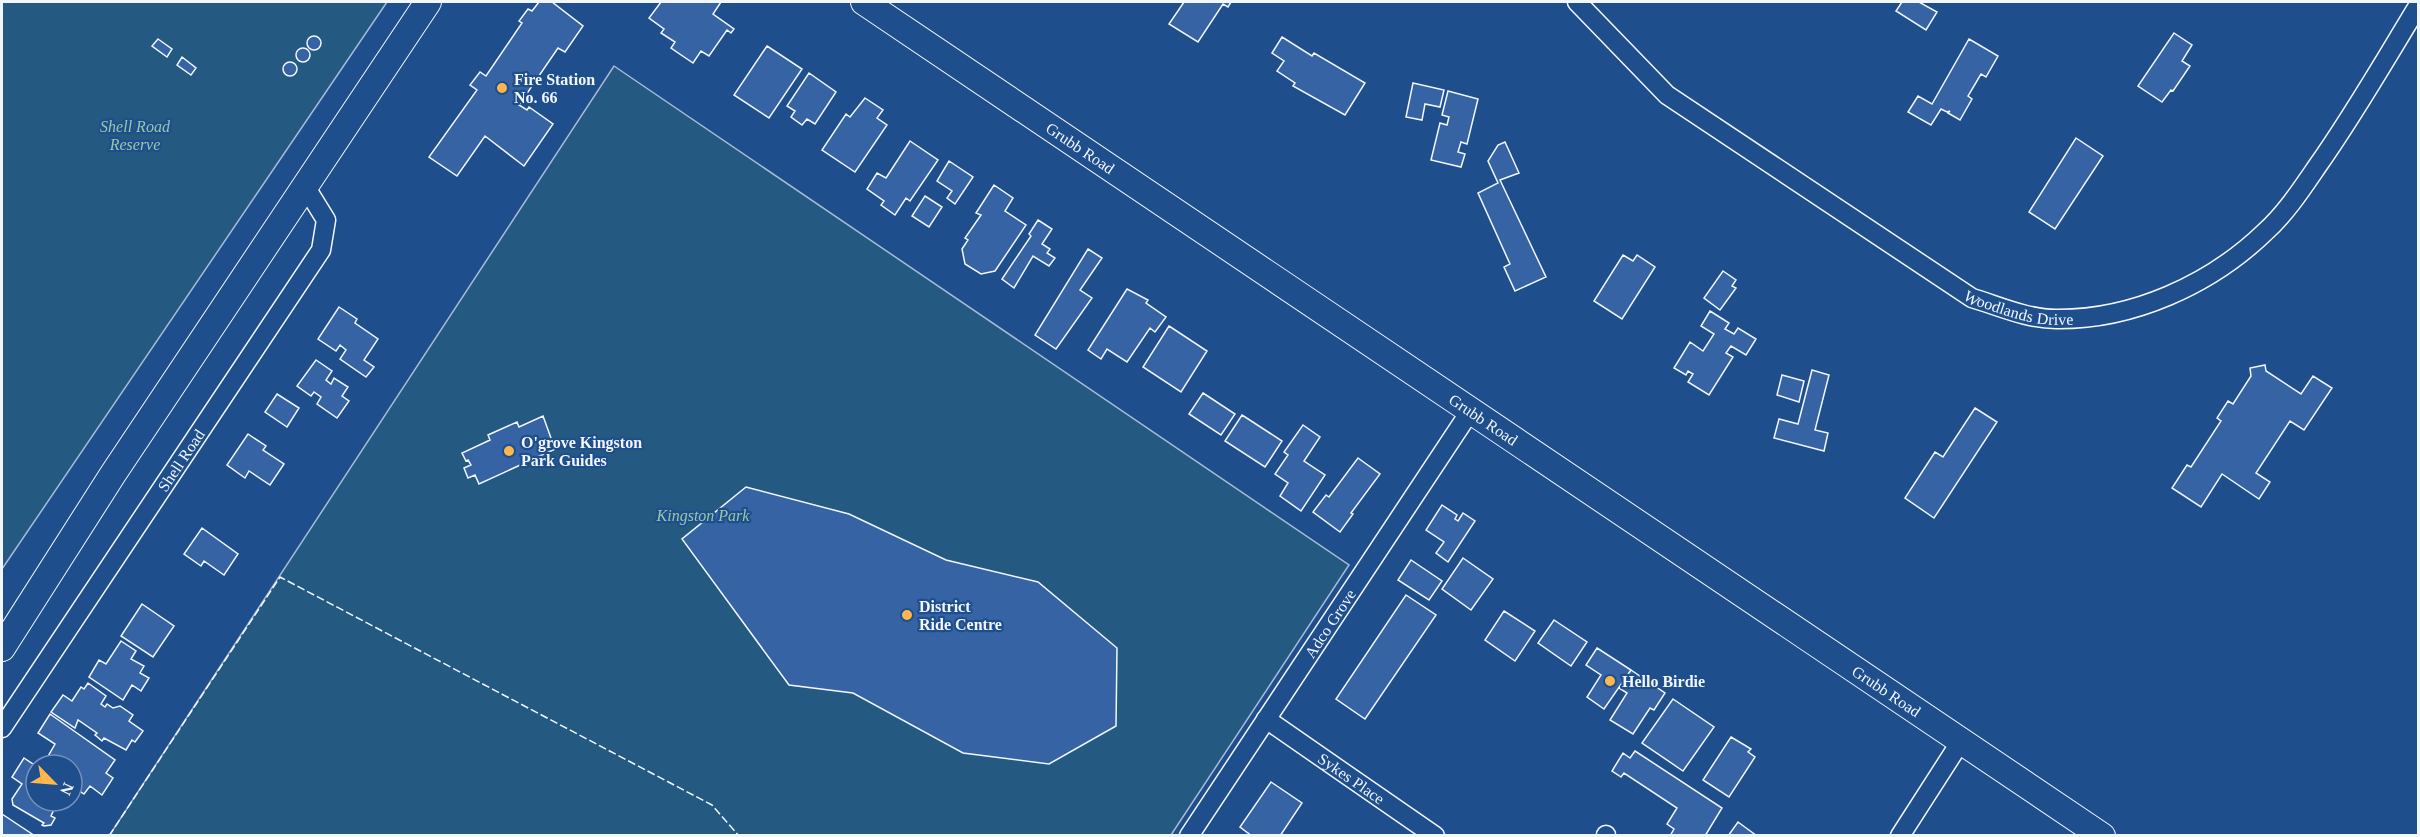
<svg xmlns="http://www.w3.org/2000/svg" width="2420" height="837" font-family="Georgia,serif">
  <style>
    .green { fill: #245a82; stroke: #a8bbd7; stroke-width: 1.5 }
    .building { fill: #3563a3; stroke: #f2f6ff; stroke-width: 1.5 }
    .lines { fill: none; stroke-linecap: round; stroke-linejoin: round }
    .minor-casing { stroke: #f2f6ff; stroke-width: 21 }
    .secondary-casing { stroke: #f2f6ff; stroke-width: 28 }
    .minor { stroke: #1f4e8c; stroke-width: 18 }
    .secondary { stroke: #1f4e8c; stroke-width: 26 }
    .fence { stroke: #f2f6ff; stroke-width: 1.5; stroke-dasharray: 8 3; stroke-linecap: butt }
    .poi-dot { fill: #ffb74d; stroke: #1f4e8c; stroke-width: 2 }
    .labels { text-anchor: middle; stroke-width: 4.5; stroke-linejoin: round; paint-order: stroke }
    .poi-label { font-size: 16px; font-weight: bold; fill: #f2f6ff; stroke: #1f4e8c; text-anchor: start }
    .park-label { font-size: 16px; font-style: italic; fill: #97c8a6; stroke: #1f4e8c }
    .street-label { font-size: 16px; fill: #f2f6ff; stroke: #1f4e8c }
  </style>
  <rect width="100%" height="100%" fill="#1f4e8c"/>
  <path class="green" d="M 2,2 L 387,2 L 2,569 Z
    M 614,66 L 1349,565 L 1171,835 L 109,836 Z"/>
  <path class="building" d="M 539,2 L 552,2 L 583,26 L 565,52 L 558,48 L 519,105 L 527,110 L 529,107 L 553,124 L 524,166 L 485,136 L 457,176 L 429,157 L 477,90 L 470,85 L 480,72 L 486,76 L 522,23 L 519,21 L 528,9 L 532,11 Z
    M 661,2 L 721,2 L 713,14 L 734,29 L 731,33 L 727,30 L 709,56 L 701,51 L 693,63 L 671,48 L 675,42 L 661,33 L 664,29 L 649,18 Z
    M 1184,2 L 1231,2 L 1228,7 L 1223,4 L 1198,42 L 1169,24 Z
    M 1902,2 L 1919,2 L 1937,12 L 1926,30 L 1896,11 Z
    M 2174,33 L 2192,45 L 2182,61 L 2190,66 L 2173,91 L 2171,90 L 2162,102 L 2138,86 Z
    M307 43a7 7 0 1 1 14 0a7 7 0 1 1-14 0Z
    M 1282,37 L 1312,56 L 1314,53 L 1365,83 L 1345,115 L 1293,86 L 1295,83 L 1277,71 L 1284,61 L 1272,53 Z
    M 158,39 L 172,49 L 167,57 L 152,46 Z
    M 1969,39 L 1998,56 L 1986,77 L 1981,74 L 1968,96 L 1972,99 L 1960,120 L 1948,113 L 1950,111 L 1947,112 L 1941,109 L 1931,125 L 1908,112 L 1918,96 L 1932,104 Z
    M 767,46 L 802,69 L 769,118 L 734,95 Z
    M296 55a7 7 0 1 1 14 0a7 7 0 1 1-14 0Z
    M 182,57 L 196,68 L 191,75 L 177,65 Z
    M283 69a7 7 0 1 1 14 0a7 7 0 1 1-14 0Z
    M 809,73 L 836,92 L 815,124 L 807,119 L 802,125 L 791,117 L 795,111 L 787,106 Z
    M 1413,83 L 1444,90 L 1440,107 L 1425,104 L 1422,120 L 1406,117 Z
    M 1448,91 L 1478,99 L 1467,144 L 1461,142 L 1458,152 L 1465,154 L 1461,167 L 1431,160 L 1440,123 L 1447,125 L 1449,117 L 1442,115 Z
    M 865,98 L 883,110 L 877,118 L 887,125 L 855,172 L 822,150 L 846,114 L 850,117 Z
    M 2076,138 L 2103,156 L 2055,229 L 2029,212 Z
    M 910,141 L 938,160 L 910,201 L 906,198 L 895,215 L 881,205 L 884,201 L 867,189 L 877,173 L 886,178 Z
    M 1505,142 L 1519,173 L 1500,180 L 1546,277 L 1515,291 L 1504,267 L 1510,264 L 1478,193 L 1498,183 L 1488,161 L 1498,145 Z
    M 949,161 L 973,177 L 955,204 L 947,198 L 952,191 L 937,181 Z
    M 994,185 L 1013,198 L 1005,211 L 1026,225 L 995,271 L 981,274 L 965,264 L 962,249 L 968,240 L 965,238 L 981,215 L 976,213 Z
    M 925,196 L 942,207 L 929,227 L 912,216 Z
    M 1038,220 L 1052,229 L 1042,244 L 1050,249 L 1047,253 L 1055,258 L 1049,266 L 1033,256 L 1014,288 L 1002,279 L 1031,236 L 1029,234 Z
    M 1088,249 L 1102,258 L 1080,290 L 1092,298 L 1056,349 L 1035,335 Z
    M 1623,255 L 1633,261 L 1637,255 L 1655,267 L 1622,319 L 1594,301 Z
    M 1723,271 L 1736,280 L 1732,286 L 1736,288 L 1720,310 L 1704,298 Z
    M 1127,289 L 1148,300 L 1146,303 L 1166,317 L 1155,332 L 1150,328 L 1127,362 L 1107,349 L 1101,359 L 1088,350 Z
    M 339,307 L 357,319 L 355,323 L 378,339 L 364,360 L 374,367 L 366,377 L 340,359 L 346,350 L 340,345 L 336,351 L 318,339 Z
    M 1710,311 L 1729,323 L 1725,329 L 1734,334 L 1738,328 L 1756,339 L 1746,355 L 1731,346 L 1726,353 L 1733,357 L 1709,395 L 1688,382 L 1693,374 L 1688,371 L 1686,375 L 1674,368 L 1690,342 L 1703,351 L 1714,334 L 1701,326 Z
    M 1169,326 L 1207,351 L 1181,392 L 1143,367 Z
    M 316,360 L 332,371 L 326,380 L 331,384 L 334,378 L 348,387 L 342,396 L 349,401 L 337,418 L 317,404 L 321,397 L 314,392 L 311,396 L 297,386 Z
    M 2265,365 L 2266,371 L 2301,394 L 2313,376 L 2332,388 L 2304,430 L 2290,421 L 2256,473 L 2270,482 L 2259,499 L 2222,474 L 2201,507 L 2172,488 L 2187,465 L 2191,467 L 2221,421 L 2217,418 L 2228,401 L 2233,404 L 2251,376 L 2250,368 Z
    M 1812,370 L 1829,375 L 1815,430 L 1828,433 L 1824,451 L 1774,438 L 1779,419 L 1798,424 Z
    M 1782,375 L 1804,381 L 1799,402 L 1777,395 Z
    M 1203,393 L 1235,414 L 1221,435 L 1189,414 Z
    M 277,394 L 299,408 L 287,427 L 265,412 Z
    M 1975,408 L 1997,422 L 1934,518 L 1905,498 L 1935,452 L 1943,457 Z
    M 1242,415 L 1282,441 L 1265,467 L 1225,441 Z
    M 543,416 L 555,449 L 479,484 L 475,475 L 468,478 L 464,468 L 471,465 L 468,460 L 466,461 L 462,453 L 490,440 L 488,435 L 517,422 L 519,427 Z
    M 1303,425 L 1320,437 L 1304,461 L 1325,475 L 1301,511 L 1280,496 L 1288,483 L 1275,474 L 1288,455 L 1284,452 Z
    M 248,434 L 266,446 L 263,450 L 284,464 L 270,485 L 249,471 L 245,478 L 227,465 Z
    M 1358,458 L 1380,474 L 1351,513 L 1353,514 L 1340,532 L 1313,512 L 1326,495 L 1329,497 Z
    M 746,487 L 849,514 L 946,560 L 1038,582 L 1117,648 L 1116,726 L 1049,764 L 963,753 L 853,693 L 789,685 L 682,539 Z
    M 1442,505 L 1457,515 L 1455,519 L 1458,521 L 1463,513 L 1475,521 L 1448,562 L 1436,553 L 1444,542 L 1426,530 Z
    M 202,528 L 238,554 L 224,575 L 204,561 L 201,566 L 184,554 Z
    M 1463,558 L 1493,579 L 1471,610 L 1442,589 Z
    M 1411,560 L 1442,581 L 1429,600 L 1398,580 Z
    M 1406,595 L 1436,615 L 1365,719 L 1336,699 Z
    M 142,604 L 174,626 L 153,657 L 121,636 Z
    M 1504,611 L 1535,631 L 1515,661 L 1485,640 Z
    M 1554,620 L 1587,642 L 1571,666 L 1538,643 Z
    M 121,641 L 136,651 L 131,659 L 144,666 L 140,673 L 149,678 L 141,691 L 132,685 L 123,700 L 89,677 L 99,660 L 106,664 Z
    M 1597,648 L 1631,670 L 1604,709 L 1587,697 L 1601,675 L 1586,665 Z
    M 1631,670 L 1665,693 L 1654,710 L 1650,708 L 1633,734 L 1610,720 L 1627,693 L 1619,688 Z
    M 88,683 L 106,696 L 101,704 L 105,707 L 107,704 L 113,708 L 120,706 L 133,715 L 129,721 L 143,731 L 135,742 L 132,740 L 126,750 L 104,738 L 102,741 L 95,735 L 97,733 L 78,720 L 75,728 L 51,712 L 63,695 L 72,701 L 81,687 L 84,689 Z
    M 1673,699 L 1714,727 L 1683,771 L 1642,743 Z
    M 50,714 L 115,760 L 106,773 L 113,778 L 102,795 L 90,786 L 84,794 L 72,786 L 72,765 L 43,765 L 55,744 L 38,733 Z
    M 1731,737 L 1751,749 L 1748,752 L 1755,757 L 1729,797 L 1703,780 Z
    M 1635,751 L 1722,808 L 1705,836 L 1670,836 L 1674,829 L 1667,824 L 1677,808 L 1624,773 L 1621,777 L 1612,771 L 1623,753 L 1630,758 Z
    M 24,758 L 36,766 L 36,801 L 67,801 L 65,805 L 58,801 L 51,816 L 55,818 L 51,825 L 44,826 L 42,825 L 44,823 L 13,805 L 12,799 L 22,784 L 12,777 Z
    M 1271,782 L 1302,803 L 1280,836 L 1252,836 L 1240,827 Z
    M 2,814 L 32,834 L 31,836 L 2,836 Z
    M 1738,822 L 1757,836 L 1728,836 Z"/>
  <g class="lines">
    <defs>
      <g id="minor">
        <path id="s1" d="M 1577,2 L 1667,95 L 1972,298 C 1999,306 2027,319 2056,319 C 2132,320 2210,285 2265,232 C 2285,214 2301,190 2316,168 C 2353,116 2385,60 2418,6"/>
        <path id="s2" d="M 1266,719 L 1435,836"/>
        <path id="s3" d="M 2,728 L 321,250 L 326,220 L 305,186"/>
        <path id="s4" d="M 1189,836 L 1471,410"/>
        <path d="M 1606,836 L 1606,835"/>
        <path d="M 1900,836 L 1961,741"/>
      </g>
      <g id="secondary">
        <path id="s5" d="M 864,2 L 2102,836"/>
        <path d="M 2,648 L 113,474 L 428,2"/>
      </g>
    </defs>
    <use href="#minor" class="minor-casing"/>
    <use href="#secondary" class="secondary-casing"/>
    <use href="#minor" class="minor"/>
    <use href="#secondary" class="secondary"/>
    <path class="fence" d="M 109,836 L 280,577 L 712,805 L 739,836"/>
  </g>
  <g class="poi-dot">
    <circle cx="502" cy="88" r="6"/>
    <circle cx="509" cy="451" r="6"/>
    <circle cx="907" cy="615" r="6"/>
    <circle cx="1610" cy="681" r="6"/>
  </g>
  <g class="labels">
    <g class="poi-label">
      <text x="514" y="85">Fire Station<tspan x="514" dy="18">No. 66</tspan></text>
      <text x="521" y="448">O'grove Kingston<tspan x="521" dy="18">Park Guides</tspan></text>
      <text x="919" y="612">District<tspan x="919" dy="18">Ride Centre</tspan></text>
      <text x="1622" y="687">Hello Birdie</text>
    </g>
    <g class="park-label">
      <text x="135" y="132">Shell Road<tspan x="135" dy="18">Reserve</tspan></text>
      <text x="703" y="521">Kingston Park</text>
    </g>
    <g class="street-label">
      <text dy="6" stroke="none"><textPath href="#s5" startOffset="261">Grubb Road</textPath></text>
      <text dy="6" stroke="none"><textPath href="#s1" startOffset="544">Woodlands Drive</textPath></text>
      <text dy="6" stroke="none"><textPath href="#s5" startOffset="747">Grubb Road</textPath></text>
      <text dy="6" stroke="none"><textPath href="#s3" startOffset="322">Shell Road</textPath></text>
      <text dy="6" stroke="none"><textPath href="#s4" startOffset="255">Adco Grove</textPath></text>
      <text dy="6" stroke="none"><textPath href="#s5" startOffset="1233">Grubb Road</textPath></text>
      <text dy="6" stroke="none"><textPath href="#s2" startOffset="104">Sykes Place</textPath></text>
    </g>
  </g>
  <rect width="2420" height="837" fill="none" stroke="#f2f6ff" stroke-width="6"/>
  <g transform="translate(54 783) rotate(115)"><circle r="28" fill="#1f4e8c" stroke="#7391ba" stroke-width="1.5"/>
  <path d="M0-4.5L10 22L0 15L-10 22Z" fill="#ffb74d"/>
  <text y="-9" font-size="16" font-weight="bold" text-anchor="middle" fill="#f2f6ff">N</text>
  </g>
</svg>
